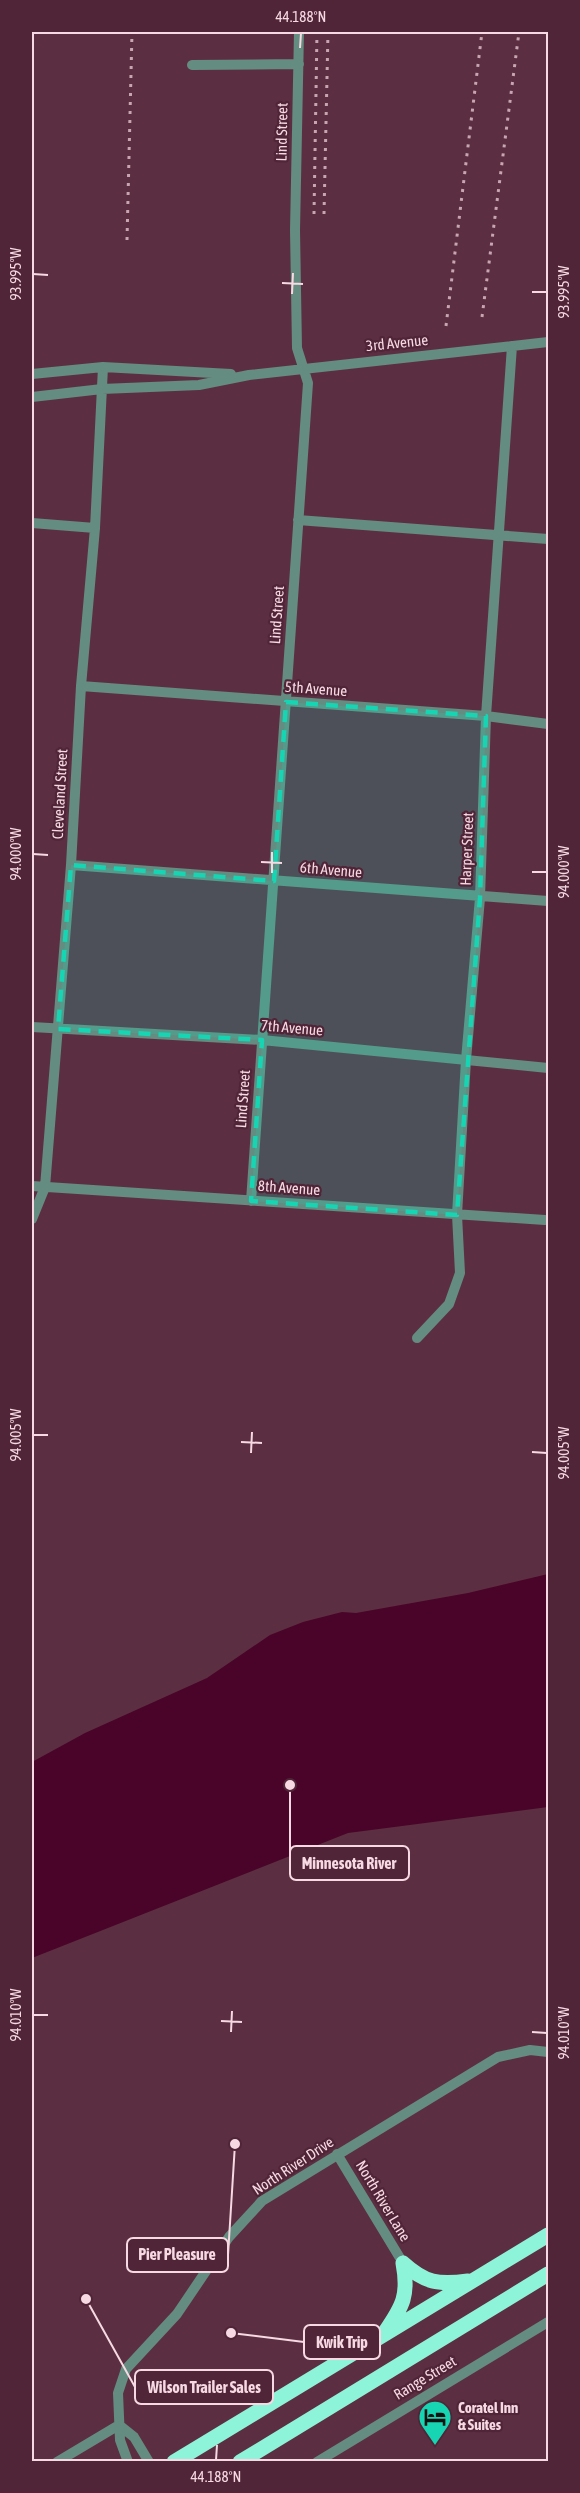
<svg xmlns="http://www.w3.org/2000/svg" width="580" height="2493" font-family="'Asap Condensed',sans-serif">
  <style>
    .water { fill: #4a0429 }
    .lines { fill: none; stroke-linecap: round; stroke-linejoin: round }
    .minor { stroke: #648c81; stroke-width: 10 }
    .highway { stroke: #8df4d9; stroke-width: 15 }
    .rail { stroke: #c7a6b2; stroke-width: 3; stroke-dasharray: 3 6; stroke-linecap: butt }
    .marked { fill: #17d5b2; fill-opacity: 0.2; stroke: #17d5b2; stroke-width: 4.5; stroke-dasharray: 12 8; stroke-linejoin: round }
    .ticks { fill: none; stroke: #f6d9e3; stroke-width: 2 }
    .labels { text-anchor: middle; stroke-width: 4.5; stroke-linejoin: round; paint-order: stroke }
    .street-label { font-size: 15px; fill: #f6d9e3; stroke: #502537 }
    .poi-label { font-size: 15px; font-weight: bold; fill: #f6d9e3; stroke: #502537; text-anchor: start }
    .leader { fill: none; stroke: #f6d9e3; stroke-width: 2 }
    .callout-dot { fill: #f6d9e3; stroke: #502537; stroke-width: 2 }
    .callout { fill: #502537; stroke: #f6d9e3; stroke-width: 2 }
    .callout-label { font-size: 16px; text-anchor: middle; font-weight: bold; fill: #f6d9e3 }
    .neatline { fill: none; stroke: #f6d9e3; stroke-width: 2 }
    .ticks-label { font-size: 15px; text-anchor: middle; fill: #f6d9e3 }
  </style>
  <rect width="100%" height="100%" fill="#5b2f41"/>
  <path class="water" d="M 548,1574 L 548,1807 L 348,1833 L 32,1958 L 32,1762 L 85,1733 L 207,1678 L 270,1635 L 303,1622 L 342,1612 L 356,1613 L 468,1593 Z"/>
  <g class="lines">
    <path class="minor" d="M 192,65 L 299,64
      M 32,374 L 103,367 L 231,374
      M 32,397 L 102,389 L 199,385 L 249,375 L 548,342
      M 298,520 L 548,539
      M 32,523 L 95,528
      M 81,686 L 486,716 L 548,724
      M 71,865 L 548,901
      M 32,1027 L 262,1040 L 548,1068
      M 32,1186 L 545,1220
      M 251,1201 L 308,383 L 297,348 L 295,230 L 299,32
      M 32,1219 L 45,1187 L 71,865 L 81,686 L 95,528 L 103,367
      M 417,1338 L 449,1304 L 460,1273 L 457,1215 L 466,1060 L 480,898 L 486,716 L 512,346
      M 337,2154 L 403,2263
      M 119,2425 L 134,2437 L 149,2462
      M 57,2462 L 119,2425
      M 128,2462 L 120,2440 L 118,2393 L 126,2369 L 177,2314 L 229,2237 L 262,2201 L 498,2057 L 530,2050 L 548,2052
      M 317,2462 L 548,2322"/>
    <path class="highway" d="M 403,2263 C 425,2283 438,2285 468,2281
      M 385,2332 C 403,2306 409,2295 403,2263
      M 174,2462 L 548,2235
      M 240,2462 L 548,2274"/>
    <path class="rail" d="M 314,214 L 317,32
      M 324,214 L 328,32
      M 127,240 L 132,32
      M 482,317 L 519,32
      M 446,326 L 482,32"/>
  </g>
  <path class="marked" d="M 286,702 L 486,716 L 480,898 L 457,1215 L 251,1201 L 262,1040 L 58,1029 L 71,865 L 274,881 Z"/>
  <path class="ticks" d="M 300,48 L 301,33M 33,274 L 48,275M 282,283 L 303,284M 532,292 L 547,292M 292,294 L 293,273M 33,854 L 48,855M 261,862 L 282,863M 532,872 L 547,872M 272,873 L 272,852M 33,1435 L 48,1435M 241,1442 L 262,1443M 532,1452 L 547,1453M 251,1453 L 252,1432M 33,2015 L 48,2015M 221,2021 L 242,2022M 231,2032 L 232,2011M 532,2032 L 547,2033M 216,2460 L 217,2445"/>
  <defs>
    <symbol id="hotel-pin" viewBox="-11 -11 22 30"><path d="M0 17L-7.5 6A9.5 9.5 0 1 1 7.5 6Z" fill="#17d5b2" stroke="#502537"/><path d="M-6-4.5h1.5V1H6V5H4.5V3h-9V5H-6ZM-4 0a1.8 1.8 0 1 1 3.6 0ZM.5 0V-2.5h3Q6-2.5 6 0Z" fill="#111"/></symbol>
  </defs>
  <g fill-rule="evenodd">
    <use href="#hotel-pin" x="416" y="2398" width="38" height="52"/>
  </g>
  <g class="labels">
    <g class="street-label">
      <text transform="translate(282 132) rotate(-89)" y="5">Lind Street</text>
      <text transform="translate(397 343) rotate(-6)" y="5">3rd Avenue</text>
      <text transform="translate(277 615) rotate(-86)" y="5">Lind Street</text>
      <text transform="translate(316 689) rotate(4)" y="5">5th Avenue</text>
      <text transform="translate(60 794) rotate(-87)" y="5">Cleveland Street</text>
      <text transform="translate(467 849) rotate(-88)" y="5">Harper Street</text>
      <text transform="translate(331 870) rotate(5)" y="5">6th Avenue</text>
      <text transform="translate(292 1028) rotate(5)" y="5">7th Avenue</text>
      <text transform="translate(243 1099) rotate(-86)" y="5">Lind Street</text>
      <text transform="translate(289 1188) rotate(4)" y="5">8th Avenue</text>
      <text transform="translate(293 2166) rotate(-33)" y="5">North River Drive</text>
      <text transform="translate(383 2201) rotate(59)" y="5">North River Lane</text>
      <text transform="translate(425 2378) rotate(-31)" y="5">Range Street</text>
    </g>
    <g class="poi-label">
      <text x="458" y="2413">Coratel Inn<tspan x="458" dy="17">&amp; Suites</tspan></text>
    </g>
  </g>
  <path class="leader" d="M290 1785L290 1863M235 2144L228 2255M231 2333L304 2342M86 2299L135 2387"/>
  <g class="callout-dot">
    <circle cx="290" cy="1785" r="6"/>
    <circle cx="235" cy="2144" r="6"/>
    <circle cx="231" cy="2333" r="6"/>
    <circle cx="86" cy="2299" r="6"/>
  </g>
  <g class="callout">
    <rect x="290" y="1846" width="119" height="34" rx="6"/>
    <rect x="127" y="2238" width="101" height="34" rx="6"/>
    <rect x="304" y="2325" width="76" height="34" rx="6"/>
    <rect x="135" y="2370" width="138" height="34" rx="6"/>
  </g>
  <g class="callout-label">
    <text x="349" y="1869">Minnesota River</text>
    <text x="177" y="2260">Pier Pleasure</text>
    <text x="342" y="2348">Kwik Trip</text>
    <text x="204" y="2393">Wilson Trailer Sales</text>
  </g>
  <rect width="580" height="2493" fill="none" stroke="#502537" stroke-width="66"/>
  <rect x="33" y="33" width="514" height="2427" class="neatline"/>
  <g class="ticks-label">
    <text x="301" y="22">44.188°N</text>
    <text transform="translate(16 274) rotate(-90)" y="5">93.995°W</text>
    <text transform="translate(564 292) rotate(-90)" y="5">93.995°W</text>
    <text transform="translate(16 854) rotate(-90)" y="5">94.000°W</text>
    <text transform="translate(564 872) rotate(-90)" y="5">94.000°W</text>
    <text transform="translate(16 1435) rotate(-90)" y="5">94.005°W</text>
    <text transform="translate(564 1453) rotate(-90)" y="5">94.005°W</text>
    <text transform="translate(16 2015) rotate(-90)" y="5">94.010°W</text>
    <text transform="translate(564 2033) rotate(-90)" y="5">94.010°W</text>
    <text x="216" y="2482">44.188°N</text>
  </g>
</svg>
